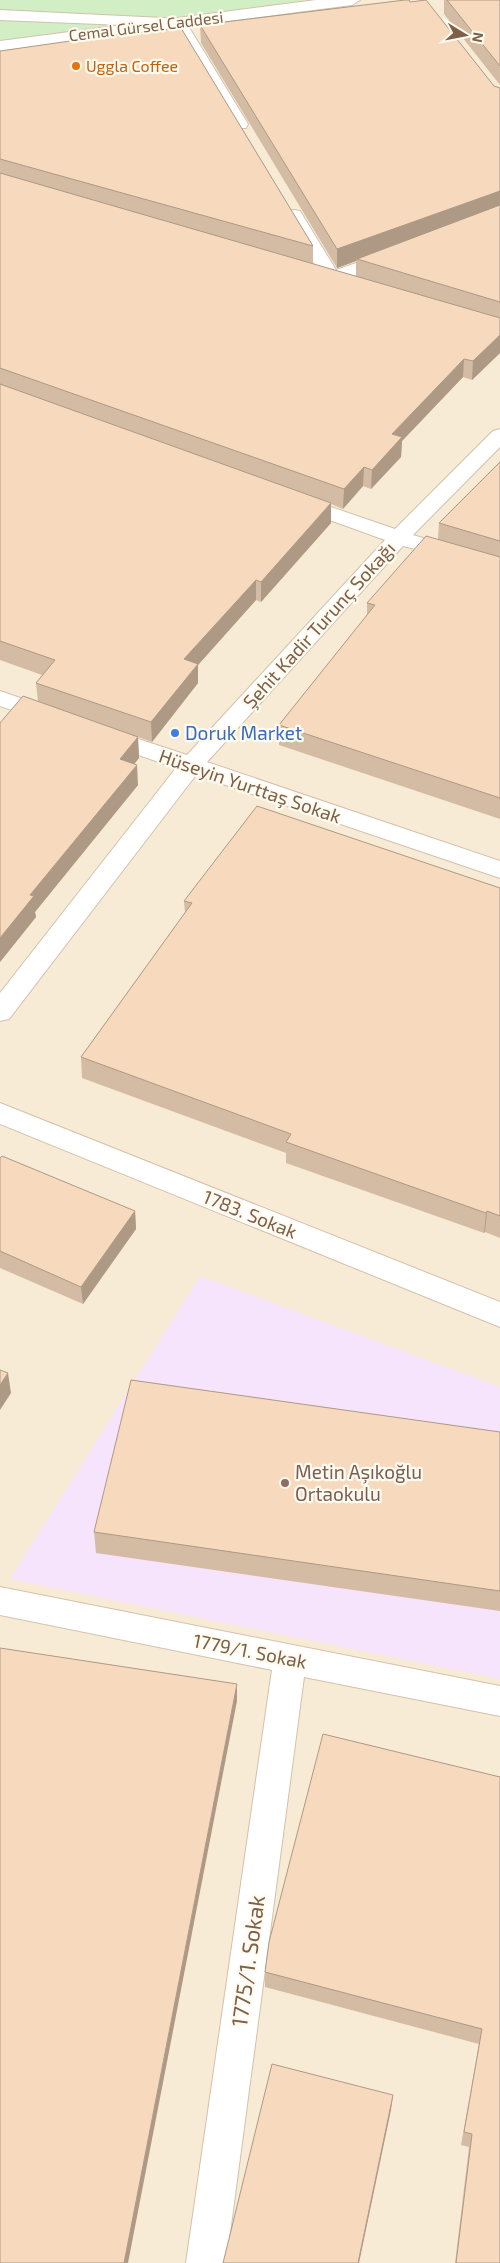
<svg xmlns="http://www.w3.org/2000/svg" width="500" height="2263" font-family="'Exo 2',sans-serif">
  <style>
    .residential { fill: #f7ebd5 }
    .education { fill: #f5e4fb }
    .green { fill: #d1eec4 }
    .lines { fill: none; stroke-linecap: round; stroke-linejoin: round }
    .minor-casing { stroke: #d3c1ac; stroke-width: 2 }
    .tertiary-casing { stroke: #d3c1ac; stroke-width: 2 }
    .minor { fill: #fff; fill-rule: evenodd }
    .tertiary { fill: #fff; fill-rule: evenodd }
    .wall { fill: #d4bba3 }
    .shaded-wall { fill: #ad9984 }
    .building { fill: #f7dabd; stroke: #ad9984 }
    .food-dot { fill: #e8710a; stroke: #fffbf0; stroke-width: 2 }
    .shop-dot { fill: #3f7fe0; stroke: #fffbf0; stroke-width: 2 }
    .education-dot { fill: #8d6e63; stroke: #fffbf0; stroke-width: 2 }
    .labels { text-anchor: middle; stroke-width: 4.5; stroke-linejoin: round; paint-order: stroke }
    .far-street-label { font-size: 16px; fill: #7c6048; stroke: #fffbf0 }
    .far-food-label { font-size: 16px; fill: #c56008; stroke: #fffbf0; text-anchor: start }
    .street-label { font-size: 19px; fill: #7c6048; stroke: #fffbf0 }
    .shop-label { font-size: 19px; fill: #366cbe; stroke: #fffbf0; text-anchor: start }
    .education-label { font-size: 19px; fill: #785e54; stroke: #fffbf0; text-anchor: start }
    .near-street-label { font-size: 22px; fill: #7c6048; stroke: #fffbf0 }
  </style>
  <rect width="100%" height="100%" fill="#fef8e8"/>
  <path class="residential" d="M 0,0 L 500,0 L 500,2263 L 0,2263 Z"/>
  <path class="education" d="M 200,1276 L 500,1387 L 500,1679 L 10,1579 Z"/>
  <path class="green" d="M 0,0 L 310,0 L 122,24 L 94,36 L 0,47 Z"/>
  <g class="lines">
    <defs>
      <path id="minor" d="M 0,10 L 184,19 L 248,124 L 246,128 L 234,128 L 173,27 L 0,20 Z
        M 294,210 L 300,211 L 336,270 L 391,251 L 397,252 L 400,256 L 397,260 L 339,282 L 325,282 L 285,215 L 288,211 Z
        M 500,429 L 500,447 L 413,535 L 423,538 L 426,543 L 423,548 L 415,549 L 403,546 L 207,762 L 500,861 L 500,878 L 196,775 L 9,1019 L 0,1021 L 0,993 L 176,768 L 95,740 L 91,735 L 95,730 L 103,728 L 111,730 L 187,755 L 385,540 L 288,505 L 285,501 L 288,497 L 295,495 L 302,497 L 395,529 L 493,431 Z
        M 0,691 L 58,711 L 62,716 L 58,721 L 50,723 L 0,706 Z
        M 0,1103 L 500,1302 L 500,1327 L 0,1124 Z
        M 0,1587 L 500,1686 L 500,1716 L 304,1677 L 226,2263 L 186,2263 L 272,1670 L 0,1615 Z"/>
      <path id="tertiary" d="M 316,0 L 360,0 L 352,5 L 0,51 L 0,41 Z"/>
    </defs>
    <use href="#minor" class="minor-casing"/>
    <use href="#tertiary" class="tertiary-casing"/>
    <use href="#minor" class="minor"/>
    <use href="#tertiary" class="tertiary"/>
  </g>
  <path class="wall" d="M 444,0 L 500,0 L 500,85 L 444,14 Z
    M 200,25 L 500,88 L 500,353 L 472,380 L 463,377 L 402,441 L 401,457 L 371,489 L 363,486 L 343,509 L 331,504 L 331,523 L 261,602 L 256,600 L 198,665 L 198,683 L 152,742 L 130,734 L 138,737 L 139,758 L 134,764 L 138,785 L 35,912 L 36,917 L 0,962 L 38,701 L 36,683 L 42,675 L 0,660 L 0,51 L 313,246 L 313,264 L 356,276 L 356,261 L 337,268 L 201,43 Z
    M 500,462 L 500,819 L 279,745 L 279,725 L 367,616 L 367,603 L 438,539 L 439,523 Z
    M 500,888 L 500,1238 L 485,1232 L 484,1233 L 286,1163 L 286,1153 L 82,1078 L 81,1057 L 185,913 L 184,901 Z
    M 0,1158 L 135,1211 L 136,1229 L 83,1304 L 0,1268 Z
    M 500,1432 L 500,1611 L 96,1553 L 94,1532 Z
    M 500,1777 L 500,2263 L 455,2263 L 469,2147 L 461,2145 L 479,2044 L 265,1987 L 265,1972 Z"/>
  <path class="shaded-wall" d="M 500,191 L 500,209 L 357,259 L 356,261 L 337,268 L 337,249 Z
    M 500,335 L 500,353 L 472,380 L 473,361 Z
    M 464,359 L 463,377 L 402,441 L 401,457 L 371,489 L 372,470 L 392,434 Z
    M 364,467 L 363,486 L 343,509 L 344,489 Z
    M 331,503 L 331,523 L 261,602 L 261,582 Z
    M 256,580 L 256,600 L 198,665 L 198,683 L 152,742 L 151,722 L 184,659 Z
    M 138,737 L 139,758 L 122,780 L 120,759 Z
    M 137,765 L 138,785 L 35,912 L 36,917 L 0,962 L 0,938 L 30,895 Z
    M 135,1211 L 136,1229 L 83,1304 L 81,1287 Z
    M 487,1211 L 485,1232 L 484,1233 L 486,1213 Z
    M 8,1373 L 11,1393 L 0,1410 L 0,1385 Z
    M 237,1684 L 237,1701 L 128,2263 L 124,2263 Z
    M 393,2095 L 391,2110 L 359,2263 L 358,2263 Z"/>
  <path class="building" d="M 405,0 L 409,0 L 410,2 L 426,0 L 494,86 L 500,88 L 500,191 L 337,249 L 200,25 Z
    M 447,0 L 500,0 L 500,66 Z
    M 181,28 L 313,246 L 0,159 L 0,51 L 98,37 Z
    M 0,173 L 500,318 L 500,335 L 473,361 L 464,359 L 392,434 L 402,437 L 372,470 L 364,467 L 344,489 L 0,368 Z
    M 500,205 L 500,302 L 357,259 Z
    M 0,384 L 331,503 L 261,582 L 256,580 L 184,659 L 198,664 L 151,722 L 36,683 L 55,660 L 0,641 Z
    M 500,462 L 500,541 L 439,523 Z
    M 426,536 L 500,557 L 500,798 L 279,725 L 375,605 L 367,603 Z
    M 23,696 L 138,737 L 120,759 L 137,765 L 30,895 L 34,896 L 0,938 L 0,723 Z
    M 257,806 L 500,888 L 500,1216 L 487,1211 L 486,1213 L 286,1142 L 291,1134 L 81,1057 L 192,903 L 184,901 Z
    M 2,1156 L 135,1211 L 81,1287 L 0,1251 L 0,1158 Z
    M 0,1370 L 8,1373 L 0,1385 Z
    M 131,1380 L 500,1432 L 500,1591 L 94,1532 Z
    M 0,1648 L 237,1684 L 124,2263 L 0,2263 Z
    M 323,1734 L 500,1777 L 500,2263 L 456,2263 L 472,2134 L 464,2132 L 482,2029 L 265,1972 L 269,1942 Z
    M 272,2064 L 393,2095 L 358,2263 L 223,2263 Z"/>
  <circle class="food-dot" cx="76" cy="66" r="5"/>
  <circle class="shop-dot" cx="175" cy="733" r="5"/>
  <circle class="education-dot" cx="285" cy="1483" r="5"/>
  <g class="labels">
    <g class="far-street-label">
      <text transform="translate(146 26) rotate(-7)" y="6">Cemal Gürsel Caddesi</text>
    </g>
    <g class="far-food-label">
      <text x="86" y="72">Uggla Coffee</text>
    </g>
    <g class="street-label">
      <text transform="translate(319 625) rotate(-48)" y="7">Şehit Kadir Turunç Sokağı</text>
      <text transform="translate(250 786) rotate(19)" y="7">Hüseyin Yurttaş Sokak</text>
      <text transform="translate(250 1214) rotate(22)" y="7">1783. Sokak</text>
      <text transform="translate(250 1651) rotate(11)" y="7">1779/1. Sokak</text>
    </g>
    <g class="shop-label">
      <text x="185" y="740">Doruk Market</text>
    </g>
    <g class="education-label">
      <text x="295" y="1479">Metin Aşıkoğlu<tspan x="295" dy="22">Ortaokulu</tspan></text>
    </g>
    <g class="near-street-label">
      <text transform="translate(248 1961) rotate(-82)" y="8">1775/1. Sokak</text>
    </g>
  </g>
  <g transform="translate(465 35) rotate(100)" stroke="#fffbf0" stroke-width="4" paint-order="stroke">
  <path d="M0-4L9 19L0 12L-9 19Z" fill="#7c6048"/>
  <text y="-8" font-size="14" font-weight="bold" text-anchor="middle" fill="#7c6048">N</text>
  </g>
</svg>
